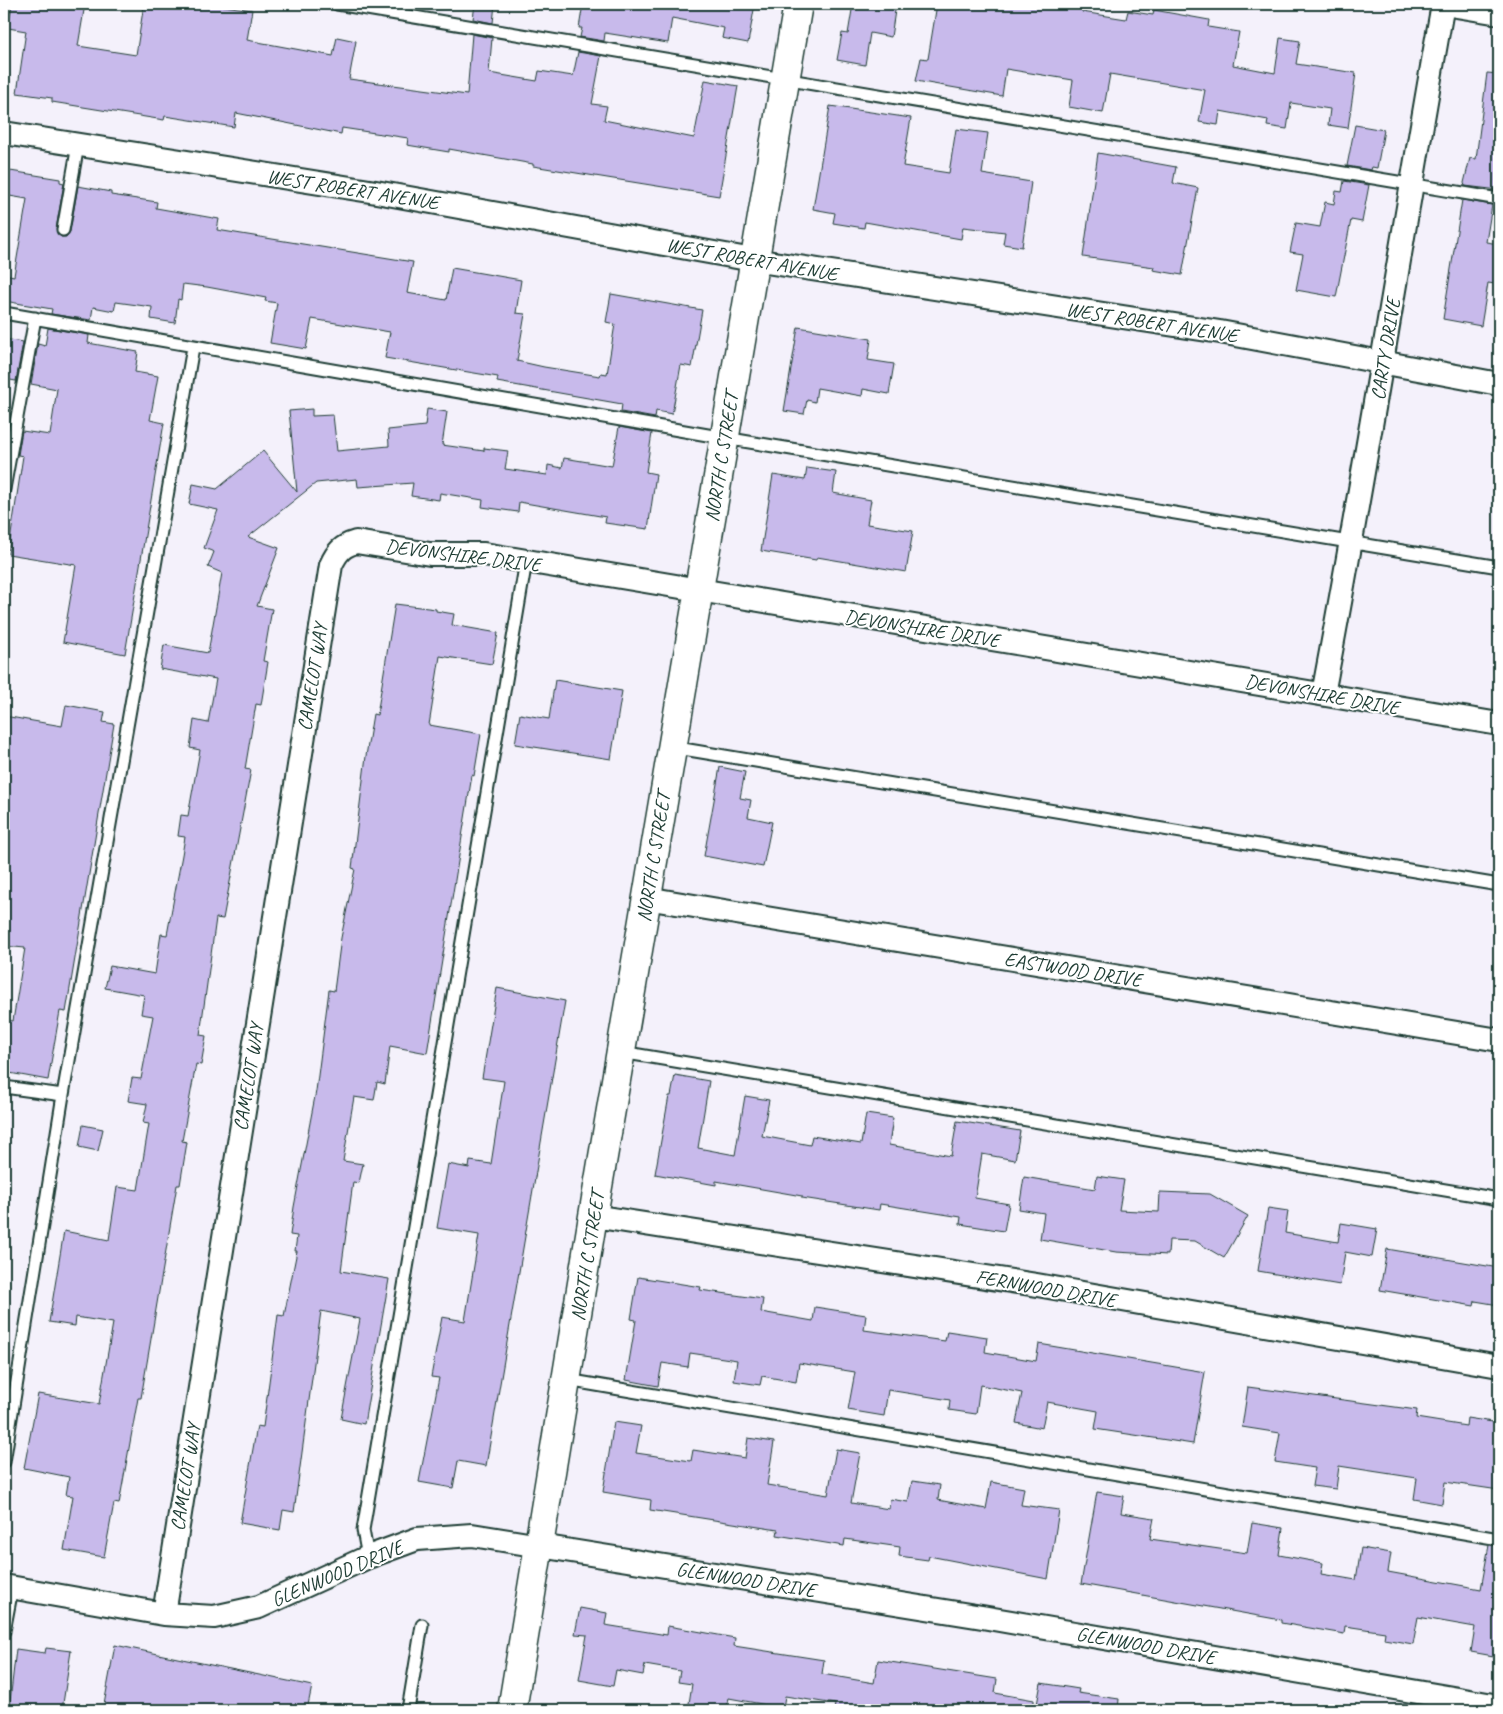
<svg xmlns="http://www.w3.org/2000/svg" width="1503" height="1714" font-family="Caveat,sans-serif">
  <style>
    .building { fill: #c8baeb; stroke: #1f3d34 }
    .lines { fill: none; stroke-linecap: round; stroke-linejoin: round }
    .service-casing { stroke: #1f3d34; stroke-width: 15 }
    .minor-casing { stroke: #1f3d34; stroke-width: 26 }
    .tertiary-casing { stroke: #1f3d34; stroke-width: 31 }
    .service { stroke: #fff; stroke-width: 11 }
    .minor { stroke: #fff; stroke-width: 22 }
    .tertiary { stroke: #fff; stroke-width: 28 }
    .labels { text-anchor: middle; stroke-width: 4; stroke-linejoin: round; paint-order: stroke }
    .street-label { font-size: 20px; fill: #1f3d34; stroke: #fff }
  </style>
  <rect width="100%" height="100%" fill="#f4f1fb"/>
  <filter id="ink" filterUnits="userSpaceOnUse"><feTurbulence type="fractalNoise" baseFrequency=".02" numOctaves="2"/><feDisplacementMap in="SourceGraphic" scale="10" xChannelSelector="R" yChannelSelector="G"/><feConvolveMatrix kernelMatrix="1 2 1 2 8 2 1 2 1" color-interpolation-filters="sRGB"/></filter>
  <g filter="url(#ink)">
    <path class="building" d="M 12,4 L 85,4 L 78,46 L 136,55 L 144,4 L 210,4 L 252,10 L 247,40 L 333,56 L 337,37 L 356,41 L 349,79 L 467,95 L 472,34 L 492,38 L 489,73 L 537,81 L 539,71 L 573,76 L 578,52 L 601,56 L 592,104 L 607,106 L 604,120 L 694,138 L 705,80 L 738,86 L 719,196 L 533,166 L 533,164 L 449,149 L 449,152 L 407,145 L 408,138 L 342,128 L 341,134 L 236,113 L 234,127 L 165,116 L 164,120 L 52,102 L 52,98 L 17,93 L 26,31 L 8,28 Z
      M 475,4 L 495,4 L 493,23 L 473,19 Z
      M 583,4 L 755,4 L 748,43 L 722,38 L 724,28 L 672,18 L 668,43 L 605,33 L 604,41 L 580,37 L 582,28 L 579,28 Z
      M 853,4 L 896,4 L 891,37 L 870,33 L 865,65 L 837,60 L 842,33 L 848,34 Z
      M 937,4 L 1083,4 L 1082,12 L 1126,19 L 1128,11 L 1153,15 L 1154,10 L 1209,20 L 1208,27 L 1239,32 L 1233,65 L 1275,73 L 1280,38 L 1300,41 L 1296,64 L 1356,73 L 1348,128 L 1328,125 L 1330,109 L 1291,103 L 1287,129 L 1267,126 L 1268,120 L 1220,111 L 1218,125 L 1199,122 L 1205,90 L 1110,74 L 1103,113 L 1069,107 L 1073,80 L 1006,69 L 1002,96 L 916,81 L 921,58 L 928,59 Z
      M 1487,73 L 1499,74 L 1499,190 L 1465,186 L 1464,183 L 1470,158 L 1476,159 Z
      M 830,106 L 911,118 L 903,166 L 949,173 L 956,129 L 988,133 L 982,174 L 1031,182 L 1022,247 L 1003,244 L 1005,232 L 963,227 L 961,239 L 865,222 L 864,228 L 833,223 L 835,213 L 813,209 Z
      M 1355,125 L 1384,130 L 1377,168 L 1372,167 L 1371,170 L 1347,166 Z
      M 1098,153 L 1176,167 L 1173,183 L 1198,188 L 1182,275 L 1153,270 L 1154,267 L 1083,257 Z
      M 4,170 L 60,179 L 60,182 L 64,183 L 56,229 L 61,237 L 66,237 L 70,232 L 78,186 L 111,192 L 111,195 L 157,202 L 156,208 L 219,219 L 217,230 L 413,262 L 407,293 L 446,300 L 452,268 L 521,280 L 516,313 L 525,314 L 517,361 L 544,367 L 600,376 L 601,373 L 607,374 L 615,324 L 606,322 L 611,294 L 702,310 L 692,367 L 681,365 L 672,414 L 656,411 L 655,418 L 621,412 L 622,404 L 497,382 L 498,377 L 385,358 L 390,332 L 312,319 L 306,349 L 270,343 L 277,303 L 265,301 L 266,298 L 207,287 L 183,284 L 181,300 L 178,299 L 175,323 L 151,319 L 152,307 L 116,302 L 114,311 L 93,307 L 91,320 L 51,314 L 52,309 L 4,301 L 4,274 L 14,276 L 27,199 L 4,195 Z
      M 1344,181 L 1369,185 L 1362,222 L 1351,220 L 1336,297 L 1296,290 L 1303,254 L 1290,252 L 1296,223 L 1320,227 L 1325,202 L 1334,204 L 1336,191 L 1342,192 Z
      M 1462,200 L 1492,205 L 1486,242 L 1499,244 L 1495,284 L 1488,283 L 1481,326 L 1443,319 Z
      M 798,327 L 871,339 L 868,360 L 894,364 L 889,394 L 863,389 L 862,396 L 817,388 L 815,402 L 807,400 L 804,414 L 784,411 Z
      M 48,328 L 89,335 L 88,343 L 138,352 L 135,372 L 158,376 L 150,420 L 164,423 L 125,654 L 63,642 L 76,565 L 8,554 L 23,456 L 18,455 L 22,431 L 50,435 L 57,389 L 31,384 L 38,344 L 45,346 Z
      M 4,339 L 23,342 L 16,381 L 4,379 Z
      M 312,409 L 312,416 L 333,415 L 337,451 L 389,446 L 388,430 L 425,426 L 427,409 L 447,412 L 442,445 L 484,451 L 484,448 L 508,451 L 505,469 L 547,475 L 548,465 L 562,468 L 564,458 L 612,466 L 619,427 L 652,433 L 646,472 L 656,474 L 648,529 L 605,523 L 606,517 L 519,502 L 518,512 L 482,507 L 483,500 L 440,493 L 439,500 L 411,496 L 413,483 L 358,487 L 357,479 L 316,483 L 248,537 L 279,548 L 257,606 L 272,609 L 263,661 L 268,662 L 261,705 L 256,704 L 245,769 L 251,770 L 223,919 L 216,918 L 200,1035 L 206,1036 L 201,1065 L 196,1064 L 182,1141 L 187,1142 L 180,1185 L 177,1185 L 141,1398 L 138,1398 L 119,1504 L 114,1503 L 104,1557 L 64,1550 L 73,1496 L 66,1495 L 69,1477 L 24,1468 L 38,1394 L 99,1404 L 113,1323 L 76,1317 L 75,1326 L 49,1322 L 64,1231 L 109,1240 L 117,1187 L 138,1190 L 149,1124 L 143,1123 L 147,1104 L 128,1101 L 132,1078 L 141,1079 L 153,1016 L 141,1014 L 144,995 L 105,988 L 110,966 L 155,974 L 161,934 L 167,935 L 182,855 L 185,837 L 178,836 L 181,815 L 188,816 L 200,750 L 190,748 L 194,720 L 208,723 L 216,679 L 160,669 L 164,645 L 208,653 L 222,573 L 208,567 L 214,552 L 204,548 L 218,510 L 189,504 L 193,484 L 217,489 L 263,451 L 297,492 L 289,411 Z
      M 807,468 L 836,472 L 833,493 L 871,500 L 867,524 L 913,531 L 906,572 L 817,557 L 816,560 L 761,551 L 773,475 L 805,480 Z
      M 395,604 L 436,609 L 436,611 L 454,614 L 452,625 L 498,633 L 492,664 L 440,656 L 429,725 L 481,734 L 474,776 L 472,775 L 427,1053 L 390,1046 L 385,1084 L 377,1082 L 374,1100 L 354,1097 L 343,1161 L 363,1164 L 359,1183 L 353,1182 L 341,1271 L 389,1279 L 364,1424 L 341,1419 L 360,1319 L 321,1311 L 294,1512 L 283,1510 L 280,1530 L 240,1523 L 257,1426 L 263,1427 L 278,1315 L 284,1316 L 297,1251 L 295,1251 L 297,1236 L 290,1235 L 294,1207 L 316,1091 L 329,990 L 334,991 L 341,938 L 355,869 L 352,868 L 366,756 L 373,714 L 377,715 Z
      M 555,680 L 622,691 L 611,759 L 515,744 L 520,714 L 549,719 Z
      M 66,705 L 105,712 L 103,722 L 114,724 L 66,1012 L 60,1011 L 48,1080 L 4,1072 L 4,1020 L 13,1021 L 25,948 L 4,946 L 4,716 L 62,726 Z
      M 720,767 L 745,772 L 740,798 L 751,800 L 748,817 L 772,822 L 763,867 L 704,856 Z
      M 497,988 L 565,1001 L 486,1466 L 458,1461 L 453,1488 L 419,1482 L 439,1378 L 431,1377 L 442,1317 L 465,1321 L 479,1235 L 437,1228 L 448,1164 L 469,1168 L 470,1161 L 491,1164 L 504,1081 L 482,1078 Z
      M 675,1075 L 709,1081 L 698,1148 L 735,1155 L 745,1096 L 769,1100 L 762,1136 L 810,1145 L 812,1136 L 861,1144 L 866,1114 L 893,1118 L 889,1145 L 951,1156 L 957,1121 L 1020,1131 L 1015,1160 L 982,1154 L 975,1198 L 1009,1204 L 1004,1231 L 960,1224 L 961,1217 L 880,1204 L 879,1210 L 802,1198 L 802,1196 L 716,1181 L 716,1185 L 655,1174 L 669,1096 L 671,1096 Z
      M 83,1125 L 103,1129 L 98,1151 L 79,1147 Z
      M 1097,1176 L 1124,1180 L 1119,1210 L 1159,1212 L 1160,1192 L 1210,1194 L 1248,1216 L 1224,1258 L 1195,1241 L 1169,1240 L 1168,1255 L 1116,1252 L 1040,1239 L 1044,1213 L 1019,1209 L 1024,1177 L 1095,1189 Z
      M 1268,1208 L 1288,1211 L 1285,1233 L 1338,1242 L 1341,1223 L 1377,1229 L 1372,1257 L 1345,1252 L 1340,1285 L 1258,1271 Z
      M 1387,1249 L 1499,1268 L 1499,1305 L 1475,1301 L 1474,1306 L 1380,1290 Z
      M 638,1277 L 701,1287 L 700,1290 L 763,1299 L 761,1312 L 813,1321 L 815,1307 L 866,1315 L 864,1330 L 945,1341 L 947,1331 L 987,1337 L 985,1352 L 1036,1361 L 1039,1344 L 1205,1372 L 1193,1444 L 1095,1429 L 1098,1411 L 1047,1402 L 1042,1428 L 1016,1423 L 1022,1393 L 980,1385 L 976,1414 L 949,1410 L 950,1400 L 888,1390 L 884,1416 L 848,1410 L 855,1372 L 799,1363 L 796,1382 L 762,1376 L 760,1385 L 734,1381 L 737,1360 L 690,1353 L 688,1367 L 662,1363 L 658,1386 L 626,1380 L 636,1320 L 631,1319 Z
      M 1248,1387 L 1417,1410 L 1416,1418 L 1466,1426 L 1467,1418 L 1499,1423 L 1499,1490 L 1445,1482 L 1442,1504 L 1414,1499 L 1417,1478 L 1339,1466 L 1336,1489 L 1312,1486 L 1315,1468 L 1275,1462 L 1280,1433 L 1242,1427 Z
      M 614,1422 L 641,1426 L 636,1453 L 691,1461 L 693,1450 L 745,1458 L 748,1438 L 774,1442 L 767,1485 L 828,1495 L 836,1449 L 860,1453 L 851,1503 L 889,1509 L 890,1499 L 908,1502 L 912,1481 L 940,1485 L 938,1500 L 986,1509 L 991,1482 L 1024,1488 L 1021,1505 L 1059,1510 L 1048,1579 L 929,1556 L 928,1560 L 899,1556 L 900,1547 L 845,1539 L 844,1546 L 777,1535 L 778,1530 L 650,1510 L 651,1500 L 603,1492 Z
      M 1097,1492 L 1124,1496 L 1121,1513 L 1154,1518 L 1150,1539 L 1247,1553 L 1252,1523 L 1283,1528 L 1279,1555 L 1323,1563 L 1321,1574 L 1356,1580 L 1361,1548 L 1391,1553 L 1388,1572 L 1481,1589 L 1489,1545 L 1499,1546 L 1499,1657 L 1471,1652 L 1475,1627 L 1418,1617 L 1413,1644 L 1384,1639 L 1385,1632 L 1345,1626 L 1344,1634 L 1281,1623 L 1281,1620 L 1081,1584 Z
      M 580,1608 L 607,1613 L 605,1625 L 667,1635 L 668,1626 L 735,1638 L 734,1646 L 824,1660 L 822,1674 L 874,1683 L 878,1660 L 997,1679 L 995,1693 L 1034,1700 L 1034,1710 L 927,1710 L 903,1706 L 903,1710 L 834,1710 L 835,1704 L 785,1696 L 783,1708 L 729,1698 L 726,1710 L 688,1710 L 692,1684 L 678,1682 L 680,1671 L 645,1665 L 643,1675 L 616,1670 L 613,1686 L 579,1680 L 587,1635 L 575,1634 Z
      M 115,1645 L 312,1686 L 307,1710 L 103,1710 Z
      M 46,1648 L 71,1651 L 62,1710 L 9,1710 L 16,1649 L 45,1653 Z
      M 1041,1683 L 1079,1689 L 1078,1693 L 1119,1699 L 1118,1710 L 1036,1710 Z"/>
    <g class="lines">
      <defs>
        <path id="service" d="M 337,4 L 1499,199
          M 63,230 L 78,145
          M 4,313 L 725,438 L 1499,567
          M 4,489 L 35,318
          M 671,747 L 1499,885
          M 621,1052 L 1499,1199
          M 4,1087 L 63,1095
          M 567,1380 L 1499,1539
          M 4,1462 L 63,1095 L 193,347
          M 368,1557 L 363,1530 L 526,561
          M 4,1631 L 12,1589
          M 408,1710 L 422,1625"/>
        <path id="minor" d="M 1444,4 L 1499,13
          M 4,133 L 376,192 L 753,260 L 1220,332 L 1499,384
          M 1323,694 C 1367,464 1402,234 1443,4
          M 646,898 L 1499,1040
          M 593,1216 L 1037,1285 L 1499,1366
          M 4,1586 L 164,1614 L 214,1617 L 259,1607 L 368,1557 L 417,1539 L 472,1535 L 982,1617 L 1499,1706
          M 164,1614 L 331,565 C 337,552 342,546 356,542 L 430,554 L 484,554 L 1499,724"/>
        <path id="tertiary" d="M 512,1710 L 593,1216 L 798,4"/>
      </defs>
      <use href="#service" class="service-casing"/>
      <use href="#minor" class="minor-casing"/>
      <use href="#tertiary" class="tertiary-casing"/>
      <use href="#service" class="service"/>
      <use href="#minor" class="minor"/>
      <use href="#tertiary" class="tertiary"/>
    </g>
  </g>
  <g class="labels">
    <g class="street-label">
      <text transform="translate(353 189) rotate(9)" y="7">WEST ROBERT AVENUE</text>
      <text transform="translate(752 259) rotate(10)" y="7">WEST ROBERT AVENUE</text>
      <text transform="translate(1152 322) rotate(9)" y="7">WEST ROBERT AVENUE</text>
      <text transform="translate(1385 349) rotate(-81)" y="7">CARTY DRIVE</text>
      <text transform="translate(721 457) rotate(-81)" y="7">NORTH C STREET</text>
      <text transform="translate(463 555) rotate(7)" y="7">DEVONSHIRE DRIVE</text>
      <text transform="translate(922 628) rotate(9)" y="7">DEVONSHIRE DRIVE</text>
      <text transform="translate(312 677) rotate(-81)" y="7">CAMELOT WAY</text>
      <text transform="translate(1322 694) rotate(10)" y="7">DEVONSHIRE DRIVE</text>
      <text transform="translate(653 857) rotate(-81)" y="7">NORTH C STREET</text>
      <text transform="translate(1073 969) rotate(9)" y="7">EASTWOOD DRIVE</text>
      <text transform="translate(248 1077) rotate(-81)" y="7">CAMELOT WAY</text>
      <text transform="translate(587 1256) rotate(-81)" y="7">NORTH C STREET</text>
      <text transform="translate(1046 1288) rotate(10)" y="7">FERNWOOD DRIVE</text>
      <text transform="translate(185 1477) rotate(-81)" y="7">CAMELOT WAY</text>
      <text transform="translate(337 1573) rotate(-23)" y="7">GLENWOOD DRIVE</text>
      <text transform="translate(746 1579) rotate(9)" y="7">GLENWOOD DRIVE</text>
      <text transform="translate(1146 1645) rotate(10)" y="7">GLENWOOD DRIVE</text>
    </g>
  </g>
  <rect width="1503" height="1714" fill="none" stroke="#fff" stroke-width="20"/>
  <rect x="10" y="10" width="1483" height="1694" fill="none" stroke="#1f3d34" stroke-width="2" filter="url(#ink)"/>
</svg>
